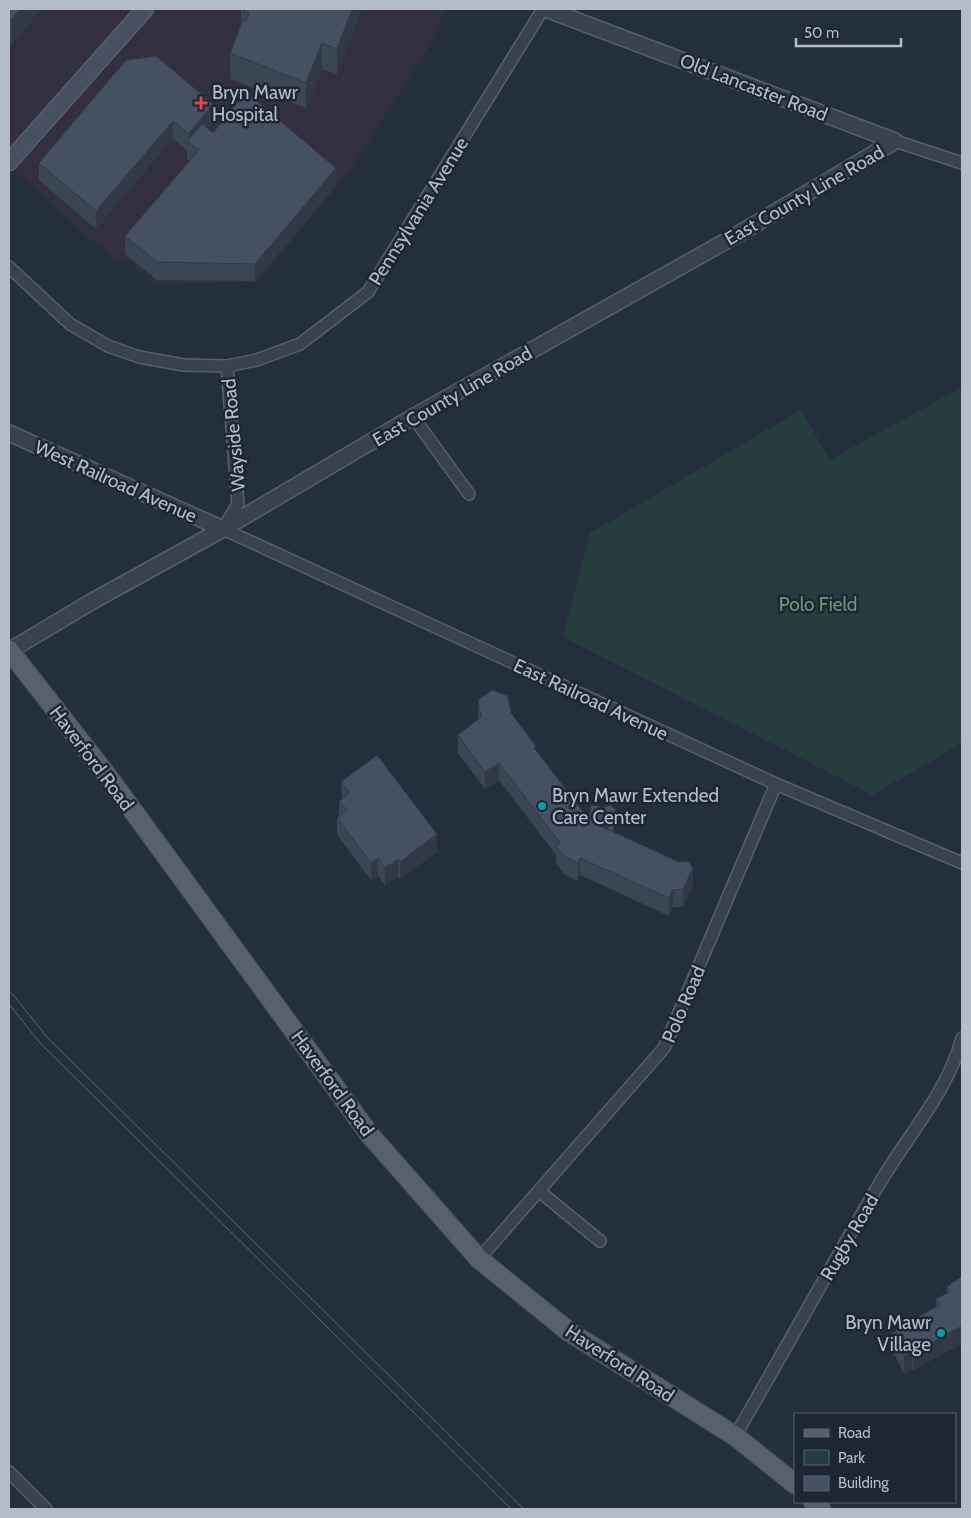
<svg xmlns="http://www.w3.org/2000/svg" width="971" height="1518" font-family="Cabin,sans-serif">
  <style>
    .medical { fill: #32303f }
    .green { fill: #263c3f }
    .lines { fill: none; stroke-linecap: round; stroke-linejoin: round }
    .minor-casing { stroke: #565f6c; stroke-width: 14 }
    .tertiary-casing { stroke: #565f6c; stroke-width: 18 }
    .secondary-casing { stroke: #565f6c; stroke-width: 19 }
    .primary-casing { stroke: #414a57; stroke-width: 21 }
    .minor { stroke: #38414e; stroke-width: 11 }
    .tertiary { stroke: #38414e; stroke-width: 15 }
    .secondary { stroke: #465061; stroke-width: 16 }
    .primary { stroke: #56606e; stroke-width: 19 }
    .tram { stroke: #5a6575; stroke-width: 1 }
    .wall { fill: #3b4654 }
    .shaded-wall { fill: #303945 }
    .building { fill: #455162; stroke: #303945 }
    .health-dot { fill: #e0444e; stroke: #1d2633; stroke-width: 2 }
    .culture-dot { fill: #0f9aa8; stroke: #1d2633; stroke-width: 2 }
    .labels { text-anchor: middle; stroke-width: 5; stroke-linejoin: round; paint-order: stroke }
    .street-label { font-size: 19px; fill: #b4bcc9; stroke: #1d2633 }
    .poi-label { font-size: 19px; fill: #b4bcc9; stroke: #1d2633; text-anchor: start }
    .park-label { font-size: 19px; fill: #6b9a76; stroke: #1d2633 }
  </style>
  <rect width="100%" height="100%" fill="#242f3e"/>
  <path class="medical" d="M 9,9 L 445,9 L 433,40 L 351,168 L 261,279 L 256,283 L 154,284 L 128,261 L 126,264 L 111,257 L 9,166 Z"/>
  <path class="green" d="M 962,387 L 962,743 L 873,795 L 563,637 L 590,533 L 801,410 L 830,460 Z"/>
  <g class="lines">
    <defs>
      <path id="minor" d="M 895,141 L 962,163
        M 9,267 L 70,324 L 108,346 L 139,357 L 184,365 L 227,366 L 257,360 L 300,344 L 368,292 L 543,9
        M 227,366 L 238,504 L 223,529 L 776,784 L 962,863
        M 413,417 L 469,494
        M 539,1191 L 600,1241
        M 479,1259 L 664,1048 L 776,784
        M 735,1436 C 785,1350 833,1262 884,1176 C 911,1132 948,1090 962,1038
        M 9,1472 L 46,1509"/>
      <path id="tertiary" d="M 546,9 L 895,141
        M 9,433 L 223,529
        M 9,651 L 91,602 L 223,529 L 413,417 L 735,236 L 895,141"/>
      <path id="secondary" d="M 9,162 L 145,9"/>
      <path id="primary" d="M 9,650 L 109,778 L 370,1135 L 479,1259 L 568,1331 L 735,1436 L 795,1484
        M 813,1502 L 821,1509"/>
    </defs>
    <use href="#minor" class="minor-casing"/>
    <use href="#tertiary" class="tertiary-casing"/>
    <use href="#secondary" class="secondary-casing"/>
    <use href="#primary" class="primary-casing"/>
    <use href="#minor" class="minor"/>
    <use href="#tertiary" class="tertiary"/>
    <use href="#secondary" class="secondary"/>
    <use href="#primary" class="primary"/>
    <path class="tram" d="M 9,990 L 47,1037 L 524,1509
      M 9,1004 L 40,1043 L 511,1509"/>
  </g>
  <path class="wall" d="M 9,9 L 41,9 L 11,45 L 9,43 Z
    M 241,9 L 362,9 L 337,74 L 322,69 L 306,108 L 230,79 L 230,53 L 241,25 Z
    M 126,60 L 213,122 L 208,129 L 213,133 L 336,185 L 255,281 L 157,280 L 125,254 L 125,236 L 190,161 L 187,159 L 187,151 L 173,138 L 96,229 L 39,180 L 39,163 Z
    M 478,700 L 511,713 L 536,751 L 589,819 L 602,808 L 616,814 L 613,832 L 693,886 L 683,907 L 673,907 L 669,916 L 580,875 L 578,881 L 565,875 L 556,864 L 556,855 L 499,780 L 485,789 L 458,753 L 458,735 L 478,719 Z
    M 341,782 L 437,852 L 400,879 L 398,876 L 385,886 L 378,876 L 371,880 L 337,835 L 337,818 L 339,816 L 339,801 L 342,799 Z
    M 962,1277 L 913,1370 L 912,1369 L 904,1373 L 892,1350 L 892,1333 L 899,1329 L 899,1327 L 936,1307 L 936,1299 L 947,1293 L 947,1287 L 950,1286 L 950,1284 Z"/>
  <path class="shaded-wall" d="M 20,9 L 41,9 L 11,45 L 11,20 Z
    M 352,9 L 362,9 L 337,74 L 337,49 Z
    M 322,43 L 322,69 L 306,108 L 306,83 Z
    M 213,104 L 213,122 L 193,146 L 189,142 L 189,134 Z
    M 173,121 L 173,138 L 96,229 L 96,211 Z
    M 336,168 L 336,185 L 255,281 L 255,264 Z
    M 499,763 L 499,780 L 485,789 L 485,772 Z
    M 608,819 L 608,836 L 596,824 Z
    M 437,834 L 437,852 L 400,879 L 400,862 Z
    M 378,858 L 378,876 L 371,880 L 371,863 Z
    M 580,858 L 580,875 L 578,881 L 578,863 Z
    M 398,859 L 398,876 L 385,886 L 385,868 Z
    M 693,868 L 693,886 L 683,907 L 683,889 Z
    M 673,890 L 673,907 L 669,916 L 669,898 Z
    M 962,1326 L 962,1344 L 913,1370 L 913,1353 Z
    M 912,1351 L 912,1369 L 904,1373 L 904,1355 Z"/>
  <path class="building" d="M 9,9 L 20,9 L 11,20 L 9,18 Z
    M 241,9 L 352,9 L 337,49 L 322,43 L 306,83 L 230,53 L 243,20 L 245,22 L 249,13 Z
    M 156,56 L 213,104 L 189,134 L 173,121 L 96,211 L 39,163 L 126,60 Z
    M 246,92 L 336,168 L 255,264 L 157,262 L 125,236 L 199,150 L 187,141 L 202,124 L 213,133 Z
    M 492,690 L 508,696 L 511,713 L 536,746 L 534,748 L 589,819 L 591,805 L 599,806 L 606,811 L 608,819 L 596,824 L 679,862 L 688,861 L 693,868 L 683,889 L 673,890 L 669,898 L 580,858 L 578,863 L 565,857 L 556,846 L 560,843 L 499,763 L 485,772 L 458,735 L 481,717 L 478,700 Z
    M 377,755 L 437,834 L 400,862 L 398,859 L 385,868 L 378,858 L 371,863 L 337,818 L 347,810 L 339,801 L 350,793 L 341,782 Z
    M 610,805 L 616,810 L 613,830 L 610,831 L 608,830 L 608,819 L 606,811 L 602,808 Z
    M 962,1277 L 962,1326 L 913,1353 L 912,1351 L 904,1355 L 892,1333 L 900,1329 L 899,1327 L 940,1305 L 936,1299 L 950,1292 L 947,1287 L 950,1285 L 950,1284 Z"/>
  <path class="health-dot" d="M198.5 95.5h5v5h5v5h-5v5h-5v-5h-5v-5h5z"/>
  <g class="culture-dot">
    <circle cx="542" cy="806" r="5"/>
    <circle cx="941" cy="1333" r="5"/>
  </g>
  <g class="labels">
    <g class="street-label">
      <text transform="translate(754 87) rotate(21)" y="7">Old Lancaster Road</text>
      <text transform="translate(804 195) rotate(-30)" y="7">East County Line Road</text>
      <text transform="translate(418 211) rotate(-58)" y="7">Pennsylvania Avenue</text>
      <text transform="translate(452 396) rotate(-30)" y="7">East County Line Road</text>
      <text transform="translate(233 435) rotate(-95)" y="7">Wayside Road</text>
      <text transform="translate(116 481) rotate(24)" y="7">West Railroad Avenue</text>
      <text transform="translate(591 699) rotate(25)" y="7">East Railroad Avenue</text>
      <text transform="translate(92 758) rotate(53)" y="7">Haverford Road</text>
      <text transform="translate(683 1004) rotate(-67)" y="7">Polo Road</text>
      <text transform="translate(333 1083) rotate(54)" y="7">Haverford Road</text>
      <text transform="translate(849 1237) rotate(-60)" y="7">Rugby Road</text>
      <text transform="translate(620 1363) rotate(33)" y="7">Haverford Road</text>
    </g>
    <g class="poi-label">
      <text x="212" y="99">Bryn Mawr<tspan x="212" dy="22">Hospital</tspan></text>
      <text x="552" y="802">Bryn Mawr Extended<tspan x="552" dy="22">Care Center</tspan></text>
      <text x="931" y="1329" text-anchor="end">Bryn Mawr<tspan x="931" dy="22">Village</tspan></text>
    </g>
    <g class="park-label">
      <text x="818" y="611">Polo Field</text>
    </g>
  </g>
  <rect width="971" height="1518" fill="none" stroke="#b4bcc9" stroke-width="20"/>
  <rect x="794" y="1413" width="162" height="90" fill="#1d2633" stroke="#59626f"/>
  <rect x="804" y="1429" width="25" height="8" fill="#56606e" stroke="#59626f"/>
  <text x="838" y="1438" font-size="15" fill="#b4bcc9">Road</text>
  <rect x="804" y="1450" width="25" height="15" fill="#263c3f" stroke="#59626f"/>
  <text x="838" y="1463" font-size="15" fill="#b4bcc9">Park</text>
  <rect x="804" y="1476" width="25" height="15" fill="#455162" stroke="#59626f"/>
  <text x="838" y="1488" font-size="15" fill="#b4bcc9">Building</text>
  <path d="M796 38v8h105v-8" fill="none" stroke="#b4bcc9" stroke-width="2.5"/>
  <text x="804" y="38" font-size="15" fill="#b4bcc9" stroke="#1d2633" stroke-width="4" paint-order="stroke">50 m</text>
</svg>
